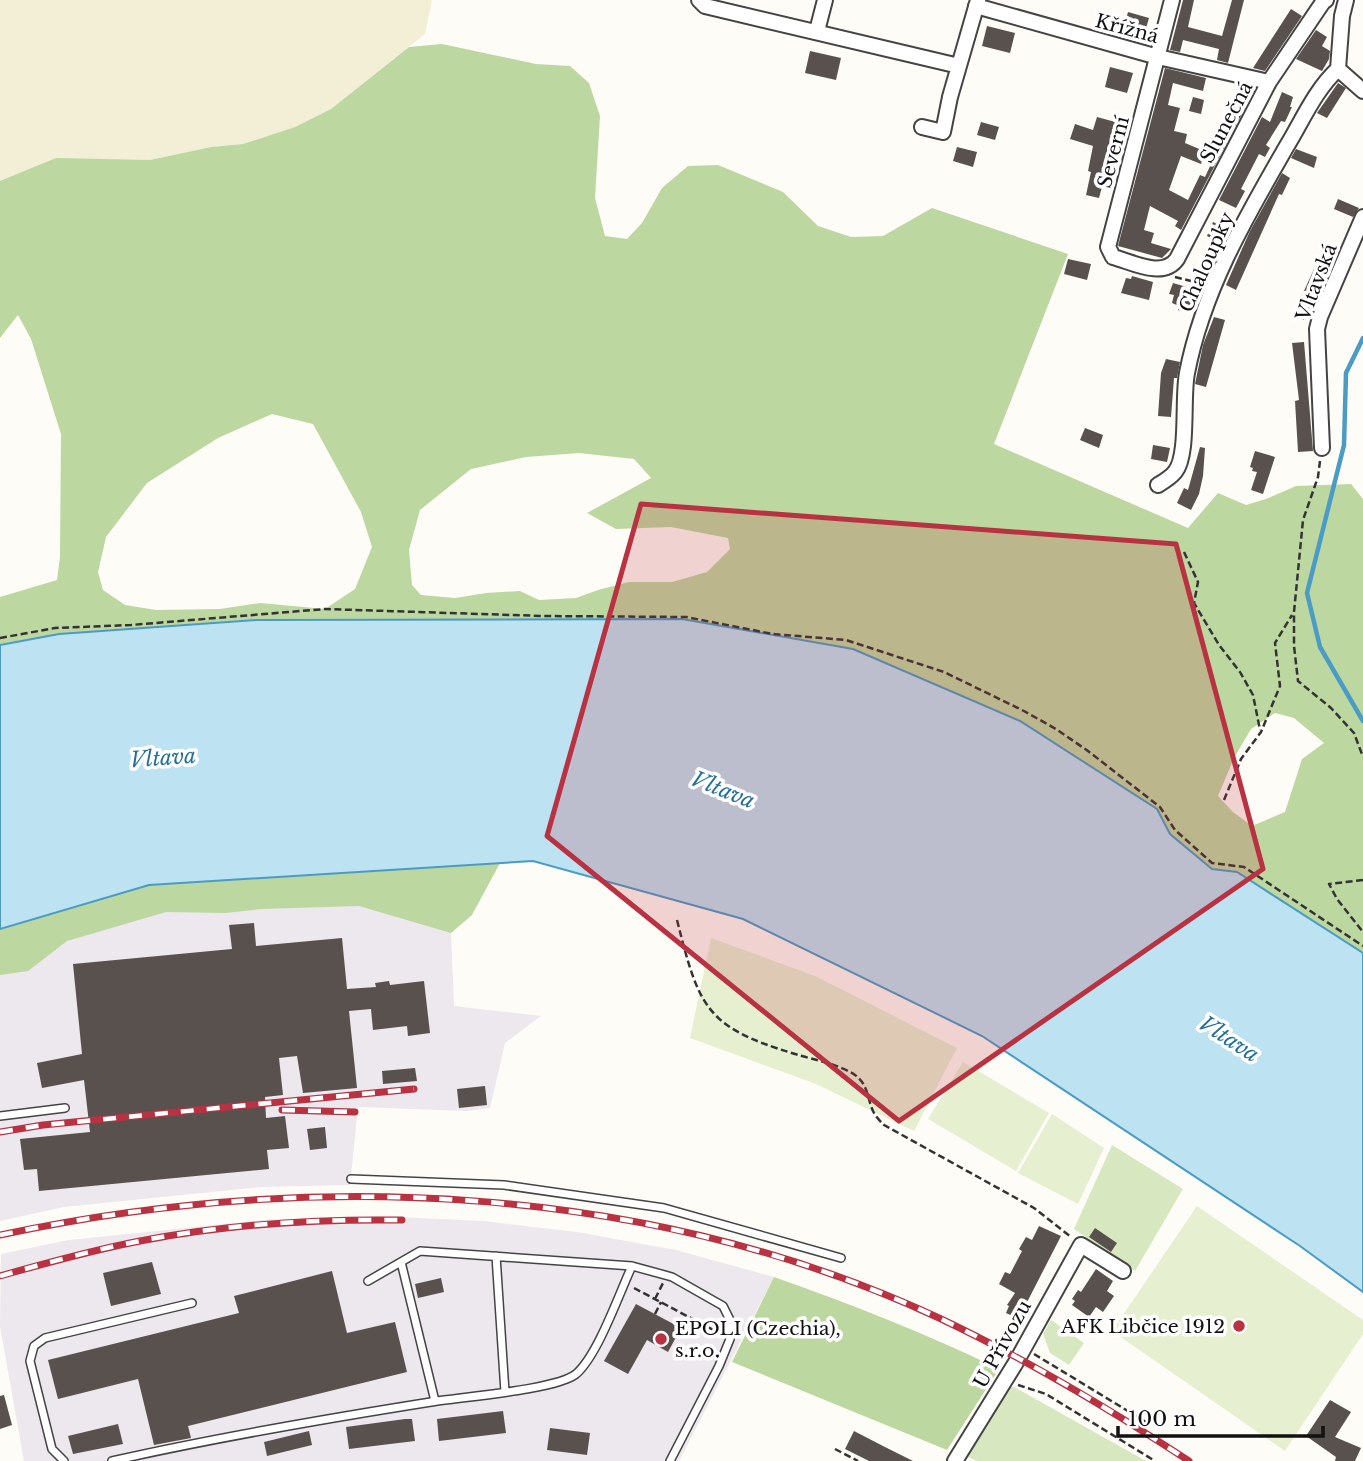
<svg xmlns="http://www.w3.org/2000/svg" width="1363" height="1461" font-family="'Libre Baskerville',serif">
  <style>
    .industrial { fill: #ede7ee }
    .farmland { fill: #f3efd6 }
    .green { fill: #d7e8c0 }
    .forest { fill: #bdd7a1; fill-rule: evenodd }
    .pitch { fill: #e7efd1 }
    .water { fill: #bde2f2; stroke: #4a9cc4; stroke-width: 2 }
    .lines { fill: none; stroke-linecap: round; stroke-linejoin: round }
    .stream { stroke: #4a9cc4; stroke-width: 4.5 }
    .building { fill: #59514e }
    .lane-casing { stroke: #444; stroke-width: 10 }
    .street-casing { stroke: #444; stroke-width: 18 }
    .path { stroke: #333; stroke-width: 2.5; stroke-dasharray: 7 3.5; stroke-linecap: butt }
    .lane { stroke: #fff; stroke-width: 7 }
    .street { stroke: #fff; stroke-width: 14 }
    .rail-casing { stroke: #b83242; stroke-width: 7 }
    .rail { stroke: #fff; stroke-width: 4.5; stroke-dasharray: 13; stroke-linecap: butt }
    .marked { fill: #b83242; fill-opacity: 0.2; stroke: #b83242; stroke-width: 5; stroke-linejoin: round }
    .poi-dot { fill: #b83242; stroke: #fff; stroke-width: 2.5 }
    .labels { text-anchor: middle; stroke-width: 7; stroke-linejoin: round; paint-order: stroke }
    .street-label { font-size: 19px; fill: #111; stroke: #fff }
    .poi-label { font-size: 19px; fill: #111; stroke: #fff; text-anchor: end }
    .water-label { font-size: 21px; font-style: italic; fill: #226f9b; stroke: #fff }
  </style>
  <rect width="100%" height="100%" fill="#fefcf6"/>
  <path class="industrial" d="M 449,883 L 454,1006 L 541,1016 L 505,1043 L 490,1108 L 467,1111 L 358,1107 L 350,1185 L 261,1187 L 64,1207 L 0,1221 L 0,929 L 149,885 Z
    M 376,1216 L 483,1221 L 577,1232 L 676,1250 L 774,1277 L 679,1461 L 24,1461 L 0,1326 L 1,1254 L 69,1240 L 263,1220 Z"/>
  <path class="farmland" d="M 0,0 L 432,0 L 425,34 L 331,109 L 295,127 L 243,144 L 211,147 L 150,160 L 125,160 L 0,181 Z"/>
  <path class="green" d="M 1112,1145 L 1183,1189 L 1135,1271 L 1074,1229 Z
    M 1051,1320 L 1084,1343 L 1069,1365 L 1050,1353 L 1043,1334 Z
    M 1014,1387 L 1146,1461 L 977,1461 L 966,1456 L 1004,1389 Z"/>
  <path class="forest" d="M 442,44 L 536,64 L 570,66 L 589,83 L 600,116 L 595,198 L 605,236 L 627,239 L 642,223 L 662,188 L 688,166 L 718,165 L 783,192 L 818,226 L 851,237 L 883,236 L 932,208 L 1068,254 L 994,444 L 1188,528 L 1218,493 L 1246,505 L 1266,499 L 1296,486 L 1351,484 L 1363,499 L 1363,953 L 1237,872 L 1212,869 L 1170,834 L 1157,809 L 1020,721 L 853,649 L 682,619 L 256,620 L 59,634 L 0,645 L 0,597 L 57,580 L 60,557 L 61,434 L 31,339 L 18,315 L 0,338 L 0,181 L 56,158 L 150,160 L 211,147 L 243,144 L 295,127 L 331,109 L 409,47 ZM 272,414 L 313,424 L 361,512 L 372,547 L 355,589 L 325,609 L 260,603 L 220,609 L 156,610 L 125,605 L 103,590 L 98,572 L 106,537 L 147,483 L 218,438 ZM 579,453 L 634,459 L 651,478 L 587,513 L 616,529 L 671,527 L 728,538 L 730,549 L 707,572 L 672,582 L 629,582 L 598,590 L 576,598 L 539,600 L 520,591 L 486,593 L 455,598 L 421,595 L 412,585 L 409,550 L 420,510 L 471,469 L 526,457 ZM 1275,713 L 1294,718 L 1324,743 L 1302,759 L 1285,812 L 1252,826 L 1233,812 L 1218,796 L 1234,758 L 1251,729 Z
    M 500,863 L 472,915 L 451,933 L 359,906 L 262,909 L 225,913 L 166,912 L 67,941 L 28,971 L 0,975 L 0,929 L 149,885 Z
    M 774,1277 C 851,1304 925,1333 999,1369 L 947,1450 L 732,1362 Z"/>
  <path class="pitch" d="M 711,938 L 815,976 L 957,1048 L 914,1131 L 816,1084 L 690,1038 Z
    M 963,1062 L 1049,1113 L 1016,1171 L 928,1119 Z
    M 1052,1114 L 1104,1148 L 1078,1204 L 1018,1173 Z
    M 1197,1206 L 1363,1320 L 1363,1334 L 1285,1451 L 1112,1331 Z"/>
  <path class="water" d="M 682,619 L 853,649 L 1020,721 L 1157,809 L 1170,834 L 1212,869 L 1237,872 L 1363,953 L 1363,1292 L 1300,1246 L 982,1036 L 743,919 L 533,861 L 149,885 L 0,929 L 0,645 L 59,634 L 256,620 Z"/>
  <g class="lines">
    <path class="stream" d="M 1363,338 L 1346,373 L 1344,445 L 1307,593 L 1320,647 L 1363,721"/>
  </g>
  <path class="building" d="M 1183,0 L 1194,0 L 1188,27 L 1222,36 L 1232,0 L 1244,0 L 1228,63 L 1217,60 L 1219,49 L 1183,40 L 1180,52 L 1170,50 Z
    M 1291,9 L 1302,16 L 1265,71 L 1253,68 Z
    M 1128,12 L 1149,18 L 1144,35 L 1127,31 L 1128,26 L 1124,26 Z
    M 987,26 L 1015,33 L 1010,53 L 982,46 Z
    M 1316,30 L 1327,37 L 1322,46 L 1330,51 L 1329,59 L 1322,71 L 1296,59 Z
    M 810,51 L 841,58 L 836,80 L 805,73 Z
    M 1110,67 L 1133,73 L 1127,93 L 1105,87 Z
    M 1165,68 L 1206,78 L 1203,91 L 1173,83 L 1168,105 L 1180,108 L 1174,131 L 1187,134 L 1185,143 L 1204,151 L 1201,164 L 1181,156 L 1169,190 L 1188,200 L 1200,175 L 1205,177 L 1247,87 L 1255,89 L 1181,230 L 1175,226 L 1178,221 L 1150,206 L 1144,230 L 1154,233 L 1151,243 L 1171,249 L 1162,258 L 1118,246 Z
    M 1338,83 L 1346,88 L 1327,118 L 1317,113 Z
    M 1282,92 L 1293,97 L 1290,107 L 1292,107 L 1285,122 L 1281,121 L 1266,145 L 1270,148 L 1265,157 L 1259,154 L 1241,189 L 1245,191 L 1236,208 L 1219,200 L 1262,117 L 1270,122 Z
    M 1193,97 L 1204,100 L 1201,114 L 1189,111 Z
    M 1097,117 L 1119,123 L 1099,198 L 1086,195 L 1091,172 L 1088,171 L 1093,146 L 1070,139 L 1075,124 L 1093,130 Z
    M 981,122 L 999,127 L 995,140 L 977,135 Z
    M 957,147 L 977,152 L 973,167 L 953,161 Z
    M 1296,149 L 1317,157 L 1314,168 L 1291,158 Z
    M 1282,173 L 1290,178 L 1282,195 L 1279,194 L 1236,290 L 1226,285 L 1250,231 Z
    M 1338,199 L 1359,208 L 1353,217 L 1334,209 Z
    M 1213,222 L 1224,227 L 1217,241 L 1207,236 Z
    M 1068,259 L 1091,264 L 1087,280 L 1064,274 Z
    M 1314,269 L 1326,274 L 1304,320 L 1293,315 Z
    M 1132,276 L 1153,282 L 1149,300 L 1121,293 L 1126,278 L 1131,279 Z
    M 1173,283 L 1197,290 L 1189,314 L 1178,310 L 1179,306 L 1172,303 L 1174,295 L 1169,294 Z
    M 1214,317 L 1225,320 L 1206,387 L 1195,384 L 1203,345 Z
    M 1304,342 L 1313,451 L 1298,452 L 1295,401 L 1299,400 L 1292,343 Z
    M 1166,359 L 1180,362 L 1177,378 L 1174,378 L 1171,417 L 1158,416 L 1161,373 Z
    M 1085,428 L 1103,435 L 1099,448 L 1080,440 Z
    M 1153,445 L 1170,448 L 1167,462 L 1151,459 Z
    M 1200,447 L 1205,448 L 1203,476 L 1199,494 L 1191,510 L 1177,503 L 1184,488 L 1188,490 Z
    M 1255,451 L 1275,457 L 1263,494 L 1251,490 L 1257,472 L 1252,471 L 1253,468 L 1250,467 Z
    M 254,923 L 256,946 L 342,938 L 347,989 L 376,987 L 375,983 L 389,981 L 390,985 L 424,981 L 430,1033 L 408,1036 L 407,1026 L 373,1030 L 371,1009 L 349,1011 L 357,1088 L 303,1093 L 297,1056 L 279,1058 L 283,1095 L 265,1097 L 266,1118 L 285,1116 L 289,1148 L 267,1150 L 269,1169 L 39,1191 L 37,1169 L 24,1170 L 20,1139 L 90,1132 L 84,1080 L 42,1088 L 37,1063 L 82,1054 L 73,964 L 232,949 L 229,925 Z
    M 415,1068 L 417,1081 L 383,1084 L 382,1071 Z
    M 485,1086 L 487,1105 L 459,1108 L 457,1089 Z
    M 325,1127 L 327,1148 L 310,1150 L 307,1129 Z
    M 1039,1226 L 1061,1236 L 1022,1312 L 1017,1318 L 1006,1313 L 1009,1306 L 1007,1305 L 1015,1293 L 999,1284 L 1005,1272 L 1010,1274 L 1022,1251 L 1019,1249 L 1026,1237 L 1032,1240 Z
    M 1095,1228 L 1117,1243 L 1111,1252 L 1089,1237 Z
    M 152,1262 L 161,1294 L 111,1306 L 103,1273 Z
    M 1096,1269 L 1113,1281 L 1107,1291 L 1114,1296 L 1103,1312 L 1096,1307 L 1089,1317 L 1072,1305 L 1075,1301 L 1072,1299 L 1078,1290 L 1081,1292 Z
    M 332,1271 L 347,1333 L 395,1322 L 407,1372 L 188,1426 L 191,1438 L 154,1445 L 138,1379 L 58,1399 L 48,1360 L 239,1313 L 234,1296 Z
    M 441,1278 L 444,1292 L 418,1298 L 415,1284 Z
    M 636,1304 L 681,1328 L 668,1352 L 647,1340 L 628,1374 L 604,1361 Z
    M 4,1395 L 12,1425 L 0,1429 L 0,1396 Z
    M 1330,1400 L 1351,1412 L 1335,1437 L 1361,1448 L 1355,1461 L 1335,1461 L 1336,1457 L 1306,1436 Z
    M 503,1411 L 506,1433 L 439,1441 L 437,1419 Z
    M 405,1419 L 412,1419 L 415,1441 L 349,1449 L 346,1427 Z
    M 118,1424 L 123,1444 L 73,1454 L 68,1436 Z
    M 550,1428 L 590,1433 L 587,1455 L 547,1450 Z
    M 309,1431 L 312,1445 L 267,1456 L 264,1442 Z
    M 854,1431 L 883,1446 L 913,1461 L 869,1461 L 845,1449 Z"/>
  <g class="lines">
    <defs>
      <path id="lane" d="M 0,1116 L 65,1108
        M 351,1179 L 504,1185 L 664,1208 L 841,1258
        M 496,1256 L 505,1392
        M 401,1262 L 435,1401
        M 368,1281 L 420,1251 L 632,1266
        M 64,1461 L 52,1449 L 30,1361 L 34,1346 L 45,1338 L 192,1303
        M 112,1461 C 218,1437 324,1419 431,1402 C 460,1397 556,1390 576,1374 C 598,1355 619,1294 632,1266 L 672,1277 L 723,1306 L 731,1322 L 730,1339 L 719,1366 L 670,1461"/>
      <path id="street" d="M 699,0 L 705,6 L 959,66
        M 1172,0 L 1108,247 L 1113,257 C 1132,262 1163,279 1177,259 L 1269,82 L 1323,2 L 1326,0
        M 1346,0 L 1342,16 L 1338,69 L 1363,91
        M 976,6 L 1158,57 L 1269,82
        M 817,31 L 825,0
        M 922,127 L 943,132 L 950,97 L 978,0
        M 1322,448 L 1317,329 L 1320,317 L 1363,217
        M 1158,485 C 1163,482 1171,477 1175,472 C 1189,455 1182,397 1187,373 C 1203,290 1246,217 1288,144 C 1303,119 1316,89 1338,69
        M 955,1461 L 1015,1364 L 1081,1245 L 1123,1271"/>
    </defs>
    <use href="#lane" class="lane-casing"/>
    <use href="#street" class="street-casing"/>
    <path class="path" d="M 1175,277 L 1199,283
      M 1320,461 L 1318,477 L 1303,520 L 1294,612 L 1294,646 L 1298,681 L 1331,708 L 1354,733 L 1363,757
      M 1184,552 L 1198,582 L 1194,603 L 1219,645 L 1240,672 L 1253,695 L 1260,730
      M 0,638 L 55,628 L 131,625 L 325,609 L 544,616 L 686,617 L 773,634 L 846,640 L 944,672 L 1024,711 L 1056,729 L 1088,751 L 1160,807 L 1175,830 L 1212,863 L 1244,867 L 1363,946
      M 1224,800 L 1241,759 L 1261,732 L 1280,686 L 1275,643 L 1292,615
      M 1363,880 L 1329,884 L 1337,899 L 1363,932
      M 677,920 C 699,1007 705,1027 795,1054 C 814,1060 839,1064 855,1075 C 869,1085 867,1100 874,1113 C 876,1117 881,1122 884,1125 L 1034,1208 L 1071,1237
      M 634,1288 L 721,1334
      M 655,1299 L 663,1283
      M 655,1314 L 661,1302
      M 1034,1354 L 1146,1422
      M 1018,1385 L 1046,1394 L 1155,1461
      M 835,1449 L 858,1461"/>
    <use href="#lane" class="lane"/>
    <use href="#street" class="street"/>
    <defs>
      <path id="rail" d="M 282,1110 L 355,1112
        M 0,1132 L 43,1125 L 414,1089
        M 0,1235 C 310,1169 649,1183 939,1318 C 1026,1359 1108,1408 1189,1461
        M 0,1276 C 46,1263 93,1250 140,1241 C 226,1224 314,1219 402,1220"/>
    </defs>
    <use href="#rail" class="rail-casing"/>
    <use href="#rail" class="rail"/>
  </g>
  <path class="marked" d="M 641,504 L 1176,544 L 1263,869 L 899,1121 L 547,836 Z"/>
  <g class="poi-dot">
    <circle cx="1239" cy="1326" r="7"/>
    <circle cx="661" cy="1339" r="7"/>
  </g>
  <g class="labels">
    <g class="street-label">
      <text transform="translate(1127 28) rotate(15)" y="7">Křížná</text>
      <text transform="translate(1226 122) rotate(-62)" y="7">Slunečná</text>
      <text transform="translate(1113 152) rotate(-75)" y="7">Severní</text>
      <text transform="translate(1206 262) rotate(-66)" y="7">Chaloupky</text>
      <text transform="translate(1316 282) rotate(-69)" y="7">Vltavská</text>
      <text transform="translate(1002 1344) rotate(-61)" y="7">U Přívozu</text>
    </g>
    <g class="poi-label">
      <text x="1225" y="1333">AFK Libčice 1912</text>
      <text x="675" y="1335" text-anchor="start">EPOLI (Czechia),<tspan x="675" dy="22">s.r.o.</tspan></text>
    </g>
    <g class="water-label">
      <text transform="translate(163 758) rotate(-4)" y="7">Vltava</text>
      <text transform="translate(723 790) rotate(22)" y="7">Vltava</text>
      <text transform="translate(1229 1039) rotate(33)" y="7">Vltava</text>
    </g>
  </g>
  <path d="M1118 1426v10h205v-10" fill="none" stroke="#111111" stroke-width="3.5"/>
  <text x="1128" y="1426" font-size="21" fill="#111111" stroke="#ffffff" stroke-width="5" paint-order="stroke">100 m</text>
</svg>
